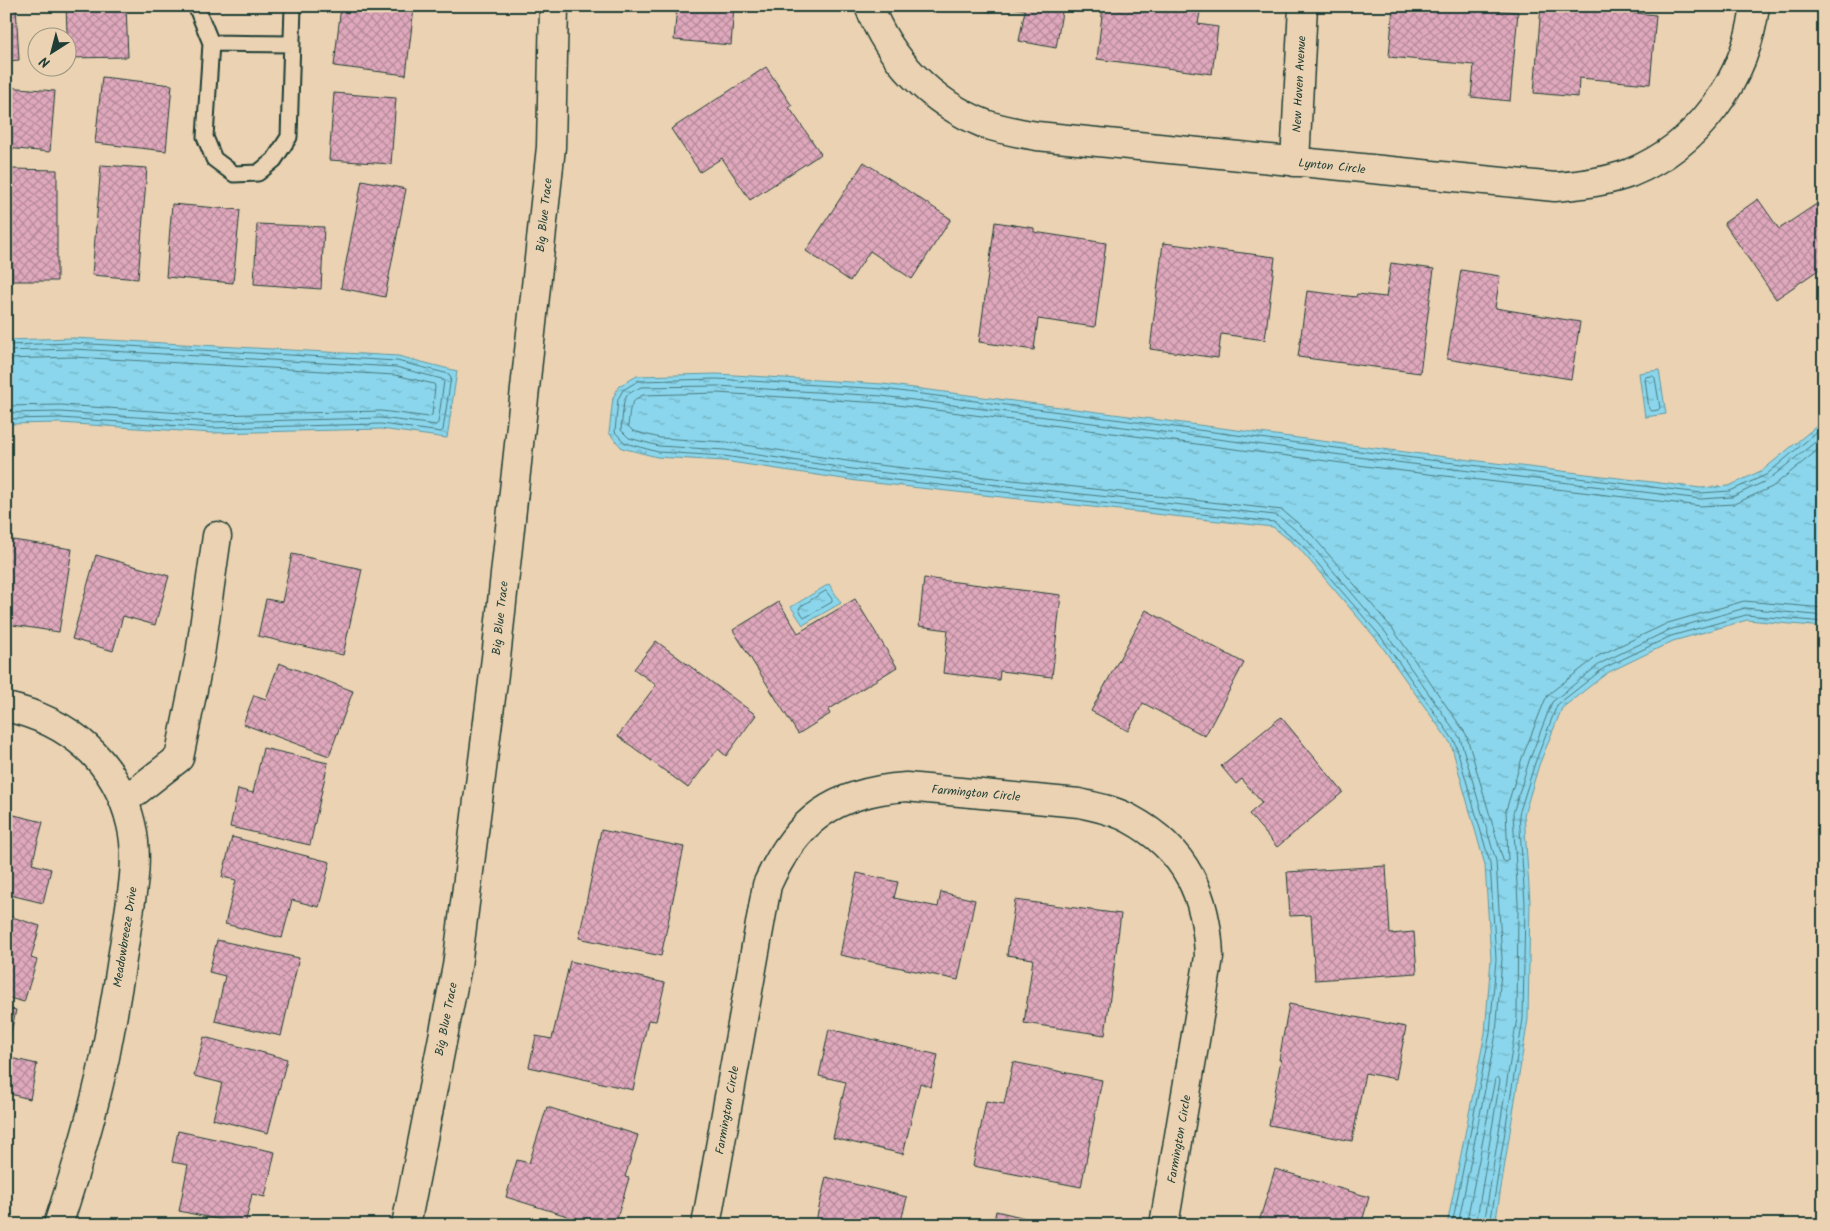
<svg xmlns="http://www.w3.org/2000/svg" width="1830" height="1231" font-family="Kalam,sans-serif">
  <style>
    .water { fill: url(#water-ripples); stroke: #6099a2 }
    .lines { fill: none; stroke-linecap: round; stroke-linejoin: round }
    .shore { stroke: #4a7a7e; stroke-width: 1 }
    .building { fill: url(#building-cross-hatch); stroke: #1f3d34 }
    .lane-casing { stroke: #1f3d34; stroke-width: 19 }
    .street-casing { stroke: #1f3d34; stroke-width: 31 }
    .secondary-casing { stroke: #1f3d34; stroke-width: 31 }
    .lane { stroke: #ead2b2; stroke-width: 15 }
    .street { stroke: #ead2b2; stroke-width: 28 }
    .secondary { stroke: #ead2b2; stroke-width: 28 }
    .labels { text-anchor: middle; stroke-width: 4.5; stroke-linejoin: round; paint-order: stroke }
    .street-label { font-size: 12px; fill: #1f3d34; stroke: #ead2b2 }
  </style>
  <defs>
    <pattern id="water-ripples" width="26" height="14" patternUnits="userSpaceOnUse" patternTransform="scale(1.25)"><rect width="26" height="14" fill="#8bd6ec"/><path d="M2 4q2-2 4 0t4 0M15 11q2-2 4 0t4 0" fill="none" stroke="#71afc0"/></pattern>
    <pattern id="building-cross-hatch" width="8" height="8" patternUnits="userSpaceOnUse" patternTransform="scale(1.25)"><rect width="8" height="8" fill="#e0a8bc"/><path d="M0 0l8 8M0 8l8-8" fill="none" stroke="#b58a9a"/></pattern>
  </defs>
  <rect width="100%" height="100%" fill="#ead2b2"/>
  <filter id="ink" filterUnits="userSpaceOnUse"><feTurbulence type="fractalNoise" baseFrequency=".02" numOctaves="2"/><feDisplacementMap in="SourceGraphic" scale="10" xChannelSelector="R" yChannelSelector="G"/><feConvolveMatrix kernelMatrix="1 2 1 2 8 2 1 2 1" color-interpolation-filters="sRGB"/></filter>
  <g filter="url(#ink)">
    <path class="water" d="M 73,338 L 398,356 L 457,371 L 447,438 L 381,429 L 212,433 L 60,423 L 6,424 L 6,340 Z
      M 1659,370 L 1666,414 L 1645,417 L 1639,373 Z
      M 717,374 L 883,384 L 1413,453 L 1701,488 L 1729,486 L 1763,470 L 1824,420 L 1824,627 L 1747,620 L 1673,641 L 1607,673 L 1562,708 L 1539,765 L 1524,815 L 1530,902 L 1528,1019 L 1495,1225 L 1447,1225 L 1485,1033 L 1491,959 L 1485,865 L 1451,744 L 1378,641 L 1298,547 L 1273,527 L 857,481 L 724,461 L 657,457 L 622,448 L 609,433 L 613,398 L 619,386 L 637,376 Z
      M 829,584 L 841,603 L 803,625 L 791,607 Z"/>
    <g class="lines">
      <path class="shore" d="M 6,345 L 73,343 L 397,361 L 449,374 L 451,377 L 443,430 L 441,432 L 381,424 L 212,428 L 60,418 L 6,419
        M 6,351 L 73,349 L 396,367 L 442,379 L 444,381 L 438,423 L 436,425 L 381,418 L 212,422 L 60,412 L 6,413
        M 6,359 L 73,357 L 395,375 L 434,384 L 435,387 L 432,415 L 429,417 L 381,411 L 213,415 L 61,405 L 6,406
        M 1653,376 L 1655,378 L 1660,408 L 1658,410 L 1652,411 L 1649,409 L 1645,379 L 1646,377 Z
        M 1824,445 L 1772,487 L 1734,504 L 1701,506 L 1411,472 L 882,403 L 717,393 L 643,395 C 628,402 630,411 628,426 L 633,431 L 660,438 L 726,442 L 860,463 L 1282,510 L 1311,534 L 1392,628 L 1466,734 L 1503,860 L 1505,862 L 1508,860 L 1506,810 L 1522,758 L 1545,700 L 1550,693 L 1598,656 L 1668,623 L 1744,601 L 1824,608
        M 826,591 L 832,599 L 832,602 L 806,617 L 804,617 L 799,610 L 800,607 Z
        M 1452,1225 L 1490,1033 L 1496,959 L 1490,863 L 1455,742 L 1381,637 L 1301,544 L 1274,522 L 858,476 L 724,456 L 658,452 L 625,443 L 615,432 L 618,399 L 623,390 L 638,381 L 717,379 L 883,389 L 1413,458 L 1701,493 L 1730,491 L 1766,475 L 1824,426
        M 1458,1225 L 1496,1034 L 1502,959 L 1496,861 L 1460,738 L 1386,633 L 1306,539 L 1281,518 L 1275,515 L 859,470 L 725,450 L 659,446 L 629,438 L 621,430 L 624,401 L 628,394 L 641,387 L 717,386 L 882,396 L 1412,464 L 1701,499 L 1732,497 L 1768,480 L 1824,435
        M 1466,1225 L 1495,1079 L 1498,1077 L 1500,1080 L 1476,1225
        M 1484,1225 L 1517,1018 L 1518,903 L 1513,813 L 1529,761 L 1552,702 L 1601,663 L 1669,630 L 1745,608 L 1824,616
        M 1490,1225 L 1523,1019 L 1525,903 L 1519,814 L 1535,763 L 1557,705 L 1604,668 L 1671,636 L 1746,615 L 1824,622"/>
    </g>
    <path class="building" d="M 6,6 L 16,6 L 19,60 L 6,61 Z
      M 66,6 L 126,6 L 128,57 L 68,58 Z
      M 341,6 L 399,6 L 414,8 L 406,75 L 334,66 Z
      M 677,6 L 734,6 L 731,45 L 674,40 Z
      M 961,6 L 992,6 L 991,12 Z
      M 1003,6 L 1063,6 L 1056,48 L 1019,41 L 1025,10 Z
      M 1103,6 L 1201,6 L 1198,24 L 1218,27 L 1212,74 L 1097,59 Z
      M 1393,6 L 1462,6 L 1518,12 L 1510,101 L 1471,97 L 1474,65 L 1389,57 Z
      M 1541,6 L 1561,6 L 1656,15 L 1650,84 L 1579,78 L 1578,97 L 1534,93 Z
      M 766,67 L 792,106 L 789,107 L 821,154 L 750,200 L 722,158 L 700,172 L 671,129 Z
      M 102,77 L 172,85 L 166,151 L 95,143 Z
      M 6,87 L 55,91 L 50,152 L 6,148 Z
      M 334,93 L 396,98 L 391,164 L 329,160 Z
      M 864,162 L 951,219 L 912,279 L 870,251 L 850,281 L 806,251 Z
      M 101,165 L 147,168 L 138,279 L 92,275 Z
      M 12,169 L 57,170 L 57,281 L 12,281 Z
      M 362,180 L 406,189 L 385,297 L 341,288 Z
      M 1758,199 L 1779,229 L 1824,199 L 1824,266 L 1776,299 L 1724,223 Z
      M 172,204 L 240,210 L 233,283 L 166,277 Z
      M 995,222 L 1034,228 L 1034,232 L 1106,243 L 1095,327 L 1038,319 L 1034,350 L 979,342 Z
      M 257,224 L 324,227 L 321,289 L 254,284 Z
      M 1163,243 L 1275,257 L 1265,340 L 1221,334 L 1218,358 L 1150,349 Z
      M 1391,263 L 1434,269 L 1420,373 L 1298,357 L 1307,291 L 1356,297 L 1357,294 L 1386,297 Z
      M 1461,270 L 1500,276 L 1495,308 L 1580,322 L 1571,379 L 1447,359 Z
      M 6,539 L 72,549 L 59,632 L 6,624 Z
      M 292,554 L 362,569 L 343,655 L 258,636 L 266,599 L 282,602 Z
      M 96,555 L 169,576 L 155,625 L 123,616 L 113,651 L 72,639 Z
      M 924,578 L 1061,595 L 1052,677 L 1000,671 L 999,680 L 943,673 L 948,630 L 919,626 Z
      M 855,599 L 897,667 L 828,710 L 830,714 L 798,734 L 733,630 L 779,602 L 798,633 Z
      M 1146,610 L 1244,663 L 1205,736 L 1143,703 L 1128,731 L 1091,711 Z
      M 656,641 L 756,715 L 726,756 L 718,749 L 688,788 L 618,736 L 656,685 L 634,669 Z
      M 279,663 L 353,691 L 329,756 L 243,724 L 254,695 L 266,699 Z
      M 1281,717 L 1343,792 L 1277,847 L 1249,814 L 1262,803 L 1242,779 L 1236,784 L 1221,766 Z
      M 263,748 L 328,763 L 310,845 L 230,827 L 238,789 L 253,793 Z
      M 6,813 L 43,822 L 32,864 L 51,869 L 43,903 L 6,894 Z
      M 601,830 L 684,847 L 661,956 L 579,938 Z
      M 232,837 L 330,862 L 319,907 L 292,900 L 282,938 L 225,924 L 236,880 L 222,877 Z
      M 1386,866 L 1390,934 L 1414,932 L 1417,973 L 1315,980 L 1311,915 L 1290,916 L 1287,872 Z
      M 857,873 L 898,882 L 894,898 L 938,907 L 941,892 L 975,900 L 958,980 L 840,955 Z
      M 1015,900 L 1121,914 L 1105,1035 L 1024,1023 L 1033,959 L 1007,955 Z
      M 6,915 L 40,926 L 31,958 L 37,960 L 24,1002 L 6,997 Z
      M 217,940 L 299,958 L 281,1036 L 215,1021 L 225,976 L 209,972 Z
      M 570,961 L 665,983 L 656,1021 L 648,1020 L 633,1090 L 529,1067 L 536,1036 L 552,1039 Z
      M 1289,1004 L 1406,1027 L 1396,1079 L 1365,1073 L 1352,1141 L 1269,1125 L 1281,1060 L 1279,1060 Z
      M 6,1008 L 16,1010 L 6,1054 Z
      M 829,1029 L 938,1055 L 931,1087 L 920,1083 L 903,1154 L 833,1138 L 846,1082 L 819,1076 Z
      M 204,1037 L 287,1059 L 268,1133 L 213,1119 L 222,1083 L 194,1076 Z
      M 6,1057 L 37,1064 L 30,1099 L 6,1093 Z
      M 1013,1062 L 1102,1080 L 1081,1187 L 973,1166 L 986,1101 L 1004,1104 Z
      M 547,1107 L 638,1135 L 625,1177 L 629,1178 L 615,1225 L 596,1225 L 506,1197 L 517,1160 L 529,1163 Z
      M 178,1131 L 275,1152 L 265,1197 L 252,1194 L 245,1225 L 179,1211 L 188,1165 L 172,1162 Z
      M 1275,1169 L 1369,1197 L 1361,1225 L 1258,1225 Z
      M 826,1177 L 907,1197 L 900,1225 L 815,1225 Z
      M 996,1211 L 1055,1225 L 993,1225 Z"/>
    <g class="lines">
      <defs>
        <path id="lane" d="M 196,6 L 211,43 L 205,137 L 214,159 L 234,174 L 258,173 L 274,160 L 289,137 L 293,6
          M 211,43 L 292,44"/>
        <path id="street" d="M 869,6 C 889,59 932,103 985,124 C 1002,130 1020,133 1037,136 L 1555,187 C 1581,185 1606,182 1630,173 C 1699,145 1746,79 1755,6
          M 1295,162 L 1303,6
          M 6,707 C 69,721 116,760 131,824 C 140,860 131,898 126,933 C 120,975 113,1016 105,1057 C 93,1114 76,1170 58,1225
          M 124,801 L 179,758 L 200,655 L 217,536
          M 706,1225 L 767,885 C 796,820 834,792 906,787 L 1079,803 C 1096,807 1114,810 1130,819 C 1186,849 1207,896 1209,957 L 1164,1225"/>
        <path id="secondary" d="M 406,1225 L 457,966 L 496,658 L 551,147 L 554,6"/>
      </defs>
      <use href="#lane" class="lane-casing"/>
      <use href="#street" class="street-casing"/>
      <use href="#secondary" class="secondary-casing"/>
      <use href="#lane" class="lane"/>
      <use href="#street" class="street"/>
      <use href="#secondary" class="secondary"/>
    </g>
  </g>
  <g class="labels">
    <g class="street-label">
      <text transform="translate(1299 84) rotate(-87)" y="4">New Haven Avenue</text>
      <text transform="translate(1332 166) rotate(6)" y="4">Lynton Circle</text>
      <text transform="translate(544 215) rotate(-84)" y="4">Big Blue Trace</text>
      <text transform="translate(500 618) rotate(-84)" y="4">Big Blue Trace</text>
      <text transform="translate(976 793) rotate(5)" y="4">Farmington Circle</text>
      <text transform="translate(125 937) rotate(-81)" y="4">Meadowbreeze Drive</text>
      <text transform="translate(446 1019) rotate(-79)" y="4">Big Blue Trace</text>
      <text transform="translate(727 1110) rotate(-80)" y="4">Farmington Circle</text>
      <text transform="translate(1179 1139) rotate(-80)" y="4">Farmington Circle</text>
    </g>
  </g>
  <rect width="1830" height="1231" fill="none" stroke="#ead2b2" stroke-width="25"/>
  <rect x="12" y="12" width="1805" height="1206" fill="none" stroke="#1f3d34" stroke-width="2" filter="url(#ink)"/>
  <g transform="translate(52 52) rotate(216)"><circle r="24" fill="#ead2b2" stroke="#999680"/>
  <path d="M0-4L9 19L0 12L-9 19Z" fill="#1f3d34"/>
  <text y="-8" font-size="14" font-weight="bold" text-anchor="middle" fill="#1f3d34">N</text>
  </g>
</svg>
